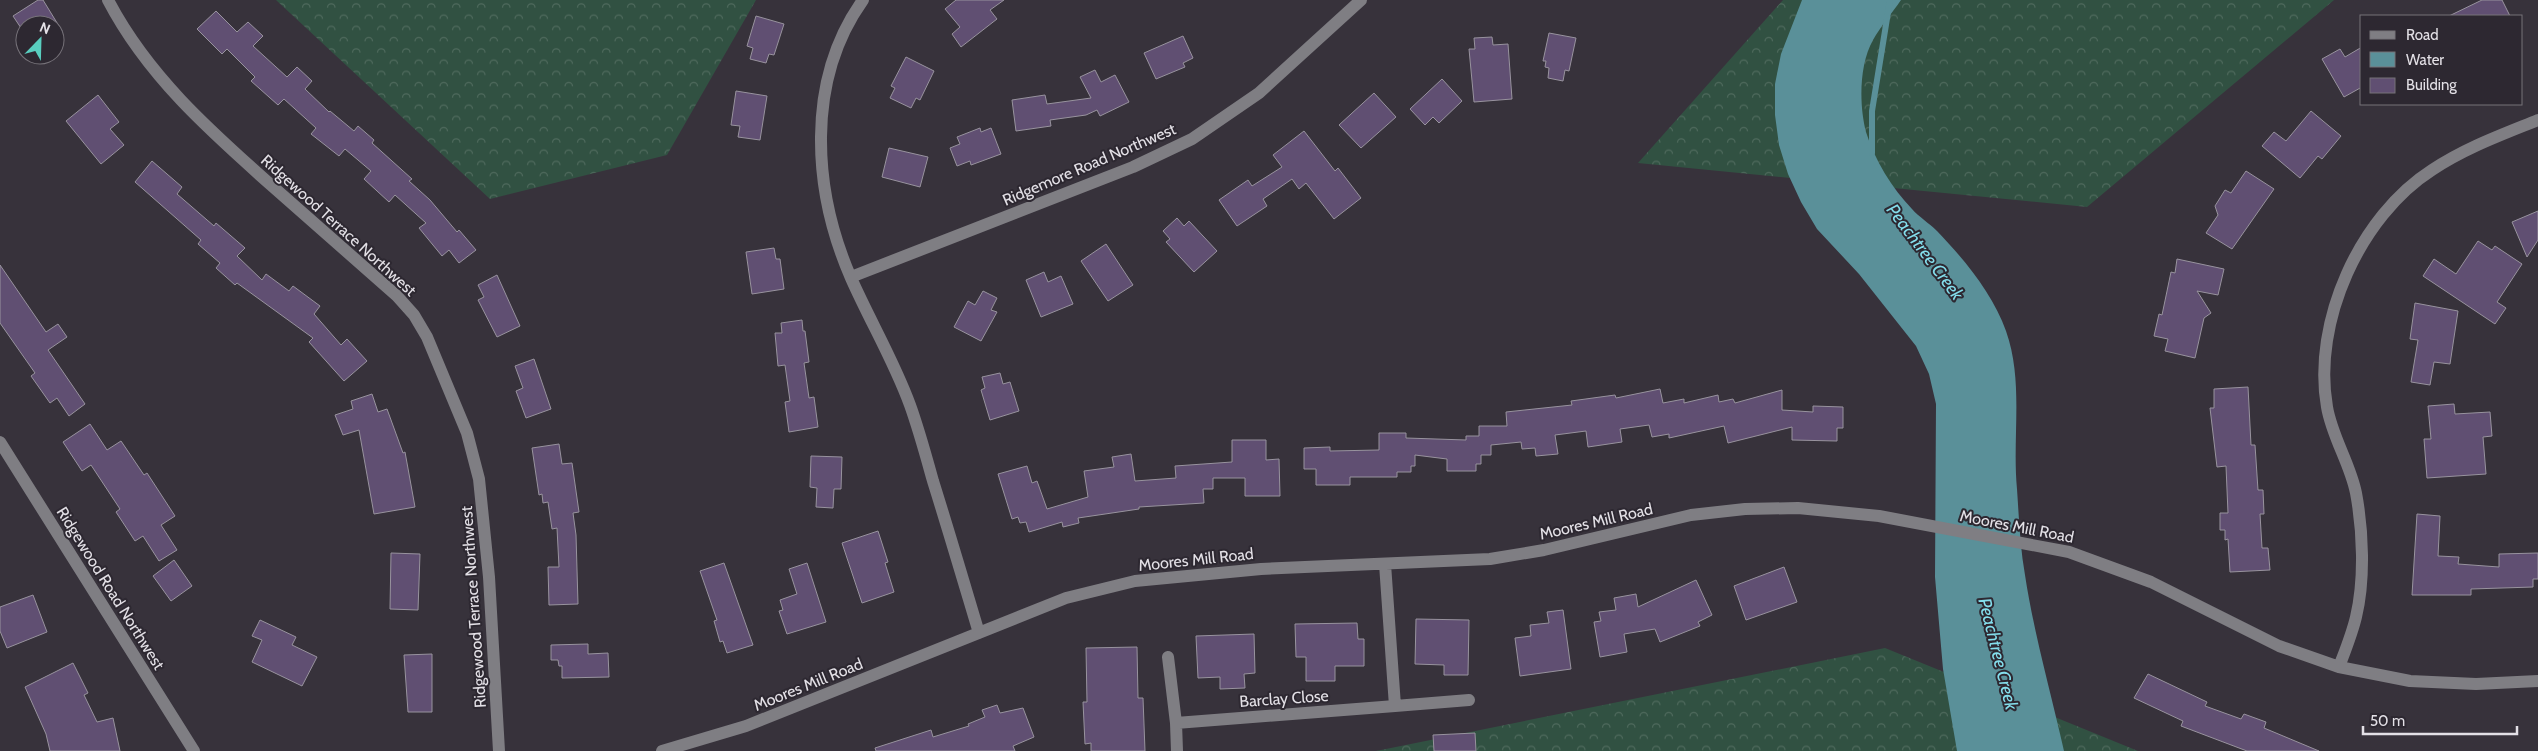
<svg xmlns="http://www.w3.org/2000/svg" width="2538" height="751" font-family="Cabin,sans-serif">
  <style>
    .forest { fill: url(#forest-crowns) }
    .water { fill: #5a9099 }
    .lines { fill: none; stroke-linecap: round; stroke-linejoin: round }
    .stream { stroke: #5a9099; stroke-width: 6 }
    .building { fill: #604f72; stroke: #98939e }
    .minor { stroke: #7f7e83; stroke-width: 12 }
    .labels { text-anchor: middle; stroke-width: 4; stroke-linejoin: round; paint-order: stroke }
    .street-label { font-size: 16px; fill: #e3e0e6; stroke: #2d2831 }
    .water-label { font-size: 18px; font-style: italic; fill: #84deec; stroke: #2d2831 }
  </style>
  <defs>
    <pattern id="forest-crowns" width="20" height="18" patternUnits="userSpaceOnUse" patternTransform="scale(1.25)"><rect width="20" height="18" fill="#315142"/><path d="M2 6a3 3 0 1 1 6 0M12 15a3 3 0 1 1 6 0" fill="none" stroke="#4f6a5d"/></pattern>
  </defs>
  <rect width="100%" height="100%" fill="#37323b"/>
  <path class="forest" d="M 276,0 L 756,0 L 667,155 L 490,199 Z
    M 1783,0 L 2334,0 L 2087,207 L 1638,163 Z
    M 1885,648 L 2138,751 L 1376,751 Z"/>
  <path class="water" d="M 1802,0 L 1901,0 C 1892,13 1881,26 1873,40 C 1859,65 1859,105 1866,132 C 1875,161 1892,188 1912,209 C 1919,217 1929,223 1937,231 C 1964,259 1993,294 2006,331 C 2024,382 2012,437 2017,489 C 2019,518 2020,547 2025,575 C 2034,634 2051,693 2064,751 L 1957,751 L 1943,669 L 1935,577 L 1936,404 L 1929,374 L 1916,346 L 1859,274 L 1817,229 L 1801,202 L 1788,174 L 1779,145 L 1775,115 L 1775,84 L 1781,54 Z"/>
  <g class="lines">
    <path class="stream" d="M 1872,153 L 1872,111 L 1890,0"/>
  </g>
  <path class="building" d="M 38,0 L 43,0 L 62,31 L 55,35 L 55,25 L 25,25 L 25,34 L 13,16 Z
    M 956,0 L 1004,0 L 990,10 L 997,19 L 961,47 L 952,34 L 960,27 L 945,9 Z
    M 2482,0 L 2502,0 L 2510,16 L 2449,16 Z
    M 216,11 L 237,32 L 248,22 L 263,36 L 253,46 L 287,77 L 297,67 L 312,81 L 305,89 L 329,112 L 330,111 L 354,131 L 358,126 L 374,140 L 372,143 L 412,179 L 409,181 L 430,200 L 457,232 L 459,230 L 476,250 L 459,263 L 449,250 L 442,256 L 419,228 L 426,223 L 395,195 L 389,202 L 364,179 L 371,171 L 345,149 L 339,156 L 311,134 L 316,128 L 284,99 L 278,105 L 251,81 L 255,77 L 227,49 L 222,54 L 197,29 Z
    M 756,16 L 784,24 L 774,55 L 769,54 L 766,63 L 750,59 L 753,48 L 747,46 Z
    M 1549,33 L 1576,38 L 1569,71 L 1565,70 L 1563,81 L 1548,78 L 1549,68 L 1545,67 L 1546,61 L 1543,61 Z
    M 1183,36 L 1193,58 L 1183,63 L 1185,67 L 1156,79 L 1144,53 Z
    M 1492,37 L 1493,45 L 1508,44 L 1512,99 L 1474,102 L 1469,49 L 1475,49 L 1474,38 Z
    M 2362,47 L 2362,87 L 2344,97 L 2322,59 L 2340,49 L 2345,57 Z
    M 906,57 L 934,71 L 920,100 L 916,98 L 911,108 L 890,98 L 895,88 L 891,86 Z
    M 1095,70 L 1101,82 L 1115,75 L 1129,102 L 1100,116 L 1097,110 L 1086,115 L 1050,120 L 1051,126 L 1016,131 L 1012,100 L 1045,95 L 1047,104 L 1091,98 L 1080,77 Z
    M 1442,79 L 1462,101 L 1439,123 L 1433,117 L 1425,125 L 1410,109 Z
    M 736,91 L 767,96 L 760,140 L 738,137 L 740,126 L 731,125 Z
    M 1374,93 L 1396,117 L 1361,148 L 1339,125 Z
    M 98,95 L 119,122 L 110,129 L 124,145 L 101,164 L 66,121 Z
    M 2311,111 L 2341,136 L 2322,159 L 2318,156 L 2300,178 L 2262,146 L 2274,132 L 2286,141 Z
    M 980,128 L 981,132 L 991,128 L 1001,154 L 971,165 L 970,161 L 957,166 L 950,148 L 960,144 L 957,137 Z
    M 1304,131 L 1335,171 L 1338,168 L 1361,198 L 1334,219 L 1306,183 L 1299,189 L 1292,179 L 1263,199 L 1267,206 L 1237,226 L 1219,200 L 1248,180 L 1252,186 L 1282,167 L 1273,155 Z
    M 889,148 L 928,157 L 920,187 L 882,177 Z
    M 152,161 L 182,187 L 177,194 L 214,226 L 216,223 L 245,248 L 237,256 L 262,280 L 266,274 L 289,291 L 293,286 L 320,306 L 314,314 L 341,345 L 347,339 L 367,361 L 344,381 L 309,342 L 313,338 L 237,283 L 235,285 L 216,268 L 220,263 L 198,244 L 201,240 L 135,182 Z
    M 2246,171 L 2274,189 L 2232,249 L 2206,233 L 2218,215 L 2215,206 L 2225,190 L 2231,193 Z
    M 2538,211 L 2538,240 L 2527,257 L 2512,222 Z
    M 1177,218 L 1184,226 L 1189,221 L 1217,251 L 1194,272 L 1166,242 L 1170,239 L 1163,231 Z
    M 2478,241 L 2492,250 L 2495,246 L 2522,264 L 2497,302 L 2506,308 L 2495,324 L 2423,276 L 2434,259 L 2456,274 Z
    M 1106,244 L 1133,285 L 1108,301 L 1081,261 Z
    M 774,248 L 776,259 L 780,259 L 784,289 L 752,294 L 746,252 Z
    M 2177,259 L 2224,269 L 2218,295 L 2197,291 L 2211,313 L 2204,318 L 2195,358 L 2165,351 L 2168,339 L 2154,336 L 2159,314 L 2162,315 L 2171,272 L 2175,273 Z
    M 0,265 L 46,332 L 58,324 L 67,337 L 48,350 L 85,404 L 69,416 L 57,398 L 50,403 L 31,376 L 35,373 L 0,323 Z
    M 1044,272 L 1048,282 L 1061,276 L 1073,304 L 1041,317 L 1026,280 Z
    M 497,275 L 520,326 L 497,337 L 478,300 L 484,297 L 478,285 Z
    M 983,291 L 997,298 L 991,310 L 997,312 L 981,341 L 954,327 L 968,301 L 975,305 Z
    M 2415,303 L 2458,311 L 2450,364 L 2434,362 L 2430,385 L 2411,382 L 2418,340 L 2410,339 Z
    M 802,320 L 803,331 L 805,331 L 809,362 L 804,363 L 809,398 L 814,397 L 818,427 L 789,432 L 785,402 L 790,401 L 785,365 L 778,366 L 775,333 L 782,333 L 781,323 Z
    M 534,359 L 551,409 L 526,418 L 516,391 L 523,388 L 515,366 Z
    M 1000,373 L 1003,384 L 1010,382 L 1019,411 L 990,420 L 981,390 L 985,388 L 982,377 Z
    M 2248,387 L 2251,445 L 2255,445 L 2258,490 L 2263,490 L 2264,514 L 2260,514 L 2262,548 L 2268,548 L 2270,570 L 2230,572 L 2228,539 L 2225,540 L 2225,530 L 2220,530 L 2220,513 L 2228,513 L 2226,466 L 2217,467 L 2210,408 L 2214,408 L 2214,389 Z
    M 1660,389 L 1663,403 L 1684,399 L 1684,403 L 1718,395 L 1719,402 L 1733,399 L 1735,403 L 1782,390 L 1782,410 L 1813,412 L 1813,406 L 1843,407 L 1843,428 L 1837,428 L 1837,441 L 1792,440 L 1792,427 L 1728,443 L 1724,426 L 1669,438 L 1669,434 L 1652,437 L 1649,425 L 1620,429 L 1622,442 L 1588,447 L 1586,431 L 1555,435 L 1558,454 L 1536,456 L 1535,448 L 1522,449 L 1521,442 L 1491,445 L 1491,455 L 1481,455 L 1481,464 L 1476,464 L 1476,471 L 1447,471 L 1447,459 L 1415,455 L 1415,466 L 1411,466 L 1411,472 L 1397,472 L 1397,477 L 1350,477 L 1350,485 L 1316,485 L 1316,469 L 1304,469 L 1304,448 L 1330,447 L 1330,451 L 1379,450 L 1379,433 L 1406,433 L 1406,438 L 1466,440 L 1466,436 L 1479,436 L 1479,426 L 1507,426 L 1506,412 L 1572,405 L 1571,401 L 1615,395 L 1616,398 Z
    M 372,394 L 378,412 L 387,409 L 403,453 L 405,452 L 415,507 L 374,514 L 359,430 L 343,435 L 335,415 L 353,409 L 351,401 Z
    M 2454,404 L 2455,414 L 2490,412 L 2492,436 L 2483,437 L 2486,474 L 2427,478 L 2424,439 L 2431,439 L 2428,406 Z
    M 90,424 L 107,450 L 121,441 L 144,475 L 147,473 L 175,516 L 161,525 L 177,550 L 159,561 L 143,536 L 135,541 L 116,512 L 120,509 L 91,465 L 82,471 L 63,442 Z
    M 1232,440 L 1266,440 L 1266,460 L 1279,459 L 1280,496 L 1245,496 L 1245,478 L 1213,478 L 1213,489 L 1203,489 L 1204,503 L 1139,507 L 1139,509 L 1078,518 L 1079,523 L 1063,527 L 1062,522 L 1029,532 L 1026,522 L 1020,523 L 1018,517 L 1012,519 L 998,474 L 1027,466 L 1032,483 L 1037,481 L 1047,509 L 1088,497 L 1084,471 L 1114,467 L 1112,457 L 1131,454 L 1135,481 L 1176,478 L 1175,466 L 1232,462 Z
    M 559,444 L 562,464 L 572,463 L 579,512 L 573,513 L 576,535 L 578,604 L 549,605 L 548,567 L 559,567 L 557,528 L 552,529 L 548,502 L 543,503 L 542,494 L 539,495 L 532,448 Z
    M 811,456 L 842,457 L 841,489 L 834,489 L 833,508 L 816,507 L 817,488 L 810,487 Z
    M 2417,514 L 2440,516 L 2438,556 L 2459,557 L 2458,564 L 2499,567 L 2499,554 L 2538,553 L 2538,579 L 2533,579 L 2533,587 L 2471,589 L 2471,595 L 2412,595 Z
    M 878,531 L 888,562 L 885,563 L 894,592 L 862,603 L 842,543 Z
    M 391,553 L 420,554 L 418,610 L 390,609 Z
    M 174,560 L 192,586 L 171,601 L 153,576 Z
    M 724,563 L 753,645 L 727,653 L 723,641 L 720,642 L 714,621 L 717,620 L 700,571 Z
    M 807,563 L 826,622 L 787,634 L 779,611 L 783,610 L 780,600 L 797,594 L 789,569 Z
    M 1784,567 L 1797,602 L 1746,620 L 1734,586 Z
    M 1696,580 L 1712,615 L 1698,622 L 1700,626 L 1660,642 L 1655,629 L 1624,634 L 1627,652 L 1600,657 L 1594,622 L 1601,621 L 1599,612 L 1616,610 L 1614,598 L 1636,594 L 1638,607 Z
    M 33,595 L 47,632 L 7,648 L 0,631 L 0,607 Z
    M 1563,610 L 1571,669 L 1520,676 L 1515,638 L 1531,636 L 1530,625 L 1549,623 L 1547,612 Z
    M 1416,619 L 1469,620 L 1468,675 L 1444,675 L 1444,665 L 1415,664 Z
    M 260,620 L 296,637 L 292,645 L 317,657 L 302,686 L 252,662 L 262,640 L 252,636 Z
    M 1357,623 L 1358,639 L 1364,639 L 1364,666 L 1335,666 L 1335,681 L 1306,681 L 1306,657 L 1296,657 L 1295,624 Z
    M 1254,634 L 1255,673 L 1244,674 L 1245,688 L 1220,689 L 1220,677 L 1198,678 L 1196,636 Z
    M 588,644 L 588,654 L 608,653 L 609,677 L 562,678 L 562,666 L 559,666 L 558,660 L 551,660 L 551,645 Z
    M 1137,647 L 1138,698 L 1143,698 L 1145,751 L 1091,751 L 1091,743 L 1085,744 L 1083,702 L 1087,702 L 1086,648 Z
    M 432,654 L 432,712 L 408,712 L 404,655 Z
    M 73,663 L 88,693 L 84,695 L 97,722 L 113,718 L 120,751 L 50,751 L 46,734 L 25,687 Z
    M 2148,674 L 2207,702 L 2205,706 L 2241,719 L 2244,714 L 2266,722 L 2264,728 L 2319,751 L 2247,751 L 2181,726 L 2183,721 L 2134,698 Z
    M 997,705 L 1000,713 L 1023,708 L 1034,737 L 1013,746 L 1015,751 L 876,751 L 875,748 L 931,730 L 933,737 L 969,726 L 968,724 L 985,717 L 982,710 Z
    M 1475,733 L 1476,751 L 1434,751 L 1433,735 Z"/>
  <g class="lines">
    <path class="minor" d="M 108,0 C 147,75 209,130 271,185 C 313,222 355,259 397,296 L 414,315 L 427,337 L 467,433 L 479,479 L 489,577 L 499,751
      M 863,0 C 805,81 813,191 851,278 C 870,321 894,361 910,405 C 919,430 926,456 933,481 C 949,532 964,583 979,633
      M 851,277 L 1133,167 L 1192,139 L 1259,93 L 1361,0
      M 0,442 L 194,751
      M 1168,657 L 1176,723 L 1177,751
      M 2339,667 C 2345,651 2352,634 2356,617 C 2365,579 2363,531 2356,493 C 2350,463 2332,437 2327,407 C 2312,322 2360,216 2432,170 C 2465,148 2501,135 2538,120
      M 1395,706 L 1469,700
      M 1176,723 L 1395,706 L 1385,564
      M 662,751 L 746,726 L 1066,598 L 1135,581 L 1261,569 L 1490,559 L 1544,550 L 1691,515 L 1745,509 L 1798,508 L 1879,516 L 2069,552 L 2151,582 L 2279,646 L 2339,667 L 2410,681 L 2476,684 L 2538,681"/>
  </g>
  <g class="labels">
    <g class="street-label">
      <text transform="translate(1089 164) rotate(-23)" y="6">Ridgemore Road Northwest</text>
      <text transform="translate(339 225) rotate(42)" y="6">Ridgewood Terrace Northwest</text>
      <text transform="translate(1596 521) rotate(-13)" y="6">Moores Mill Road</text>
      <text transform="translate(2017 526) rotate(11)" y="6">Moores Mill Road</text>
      <text transform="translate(1196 559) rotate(-6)" y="6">Moores Mill Road</text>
      <text transform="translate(111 588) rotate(58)" y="6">Ridgewood Road Northwest</text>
      <text transform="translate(473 607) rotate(-94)" y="6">Ridgewood Terrace Northwest</text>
      <text transform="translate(808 684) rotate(-22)" y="6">Moores Mill Road</text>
      <text transform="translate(1284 698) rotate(-4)" y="6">Barclay Close</text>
    </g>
    <g class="water-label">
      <text transform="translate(1925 252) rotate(53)" y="6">Peachtree Creek</text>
      <text transform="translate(1998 654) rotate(76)" y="6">Peachtree Creek</text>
    </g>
  </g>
  <rect x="2360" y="15" width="162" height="90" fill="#2d2831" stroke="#767279"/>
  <rect x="2370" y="31" width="25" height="8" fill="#7f7e83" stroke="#767279"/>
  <text x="2406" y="40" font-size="15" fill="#e3e0e6">Road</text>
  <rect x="2370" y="52" width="25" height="15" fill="#5a9099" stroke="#767279"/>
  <text x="2406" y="65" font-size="15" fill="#e3e0e6">Water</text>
  <rect x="2370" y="78" width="25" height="15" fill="#604f72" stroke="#767279"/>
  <text x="2406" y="90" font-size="15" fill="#e3e0e6">Building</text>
  <g transform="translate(40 40) rotate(23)"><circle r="24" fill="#2d2831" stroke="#767279"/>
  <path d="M0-4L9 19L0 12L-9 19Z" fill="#59cebf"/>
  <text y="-8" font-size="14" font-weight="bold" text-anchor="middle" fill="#e3e0e6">N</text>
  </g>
  <path d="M2363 726v8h154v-8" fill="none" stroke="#e3e0e6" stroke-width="2.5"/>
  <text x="2370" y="726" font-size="15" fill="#e3e0e6" stroke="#2d2831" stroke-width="4" paint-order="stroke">50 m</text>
</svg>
